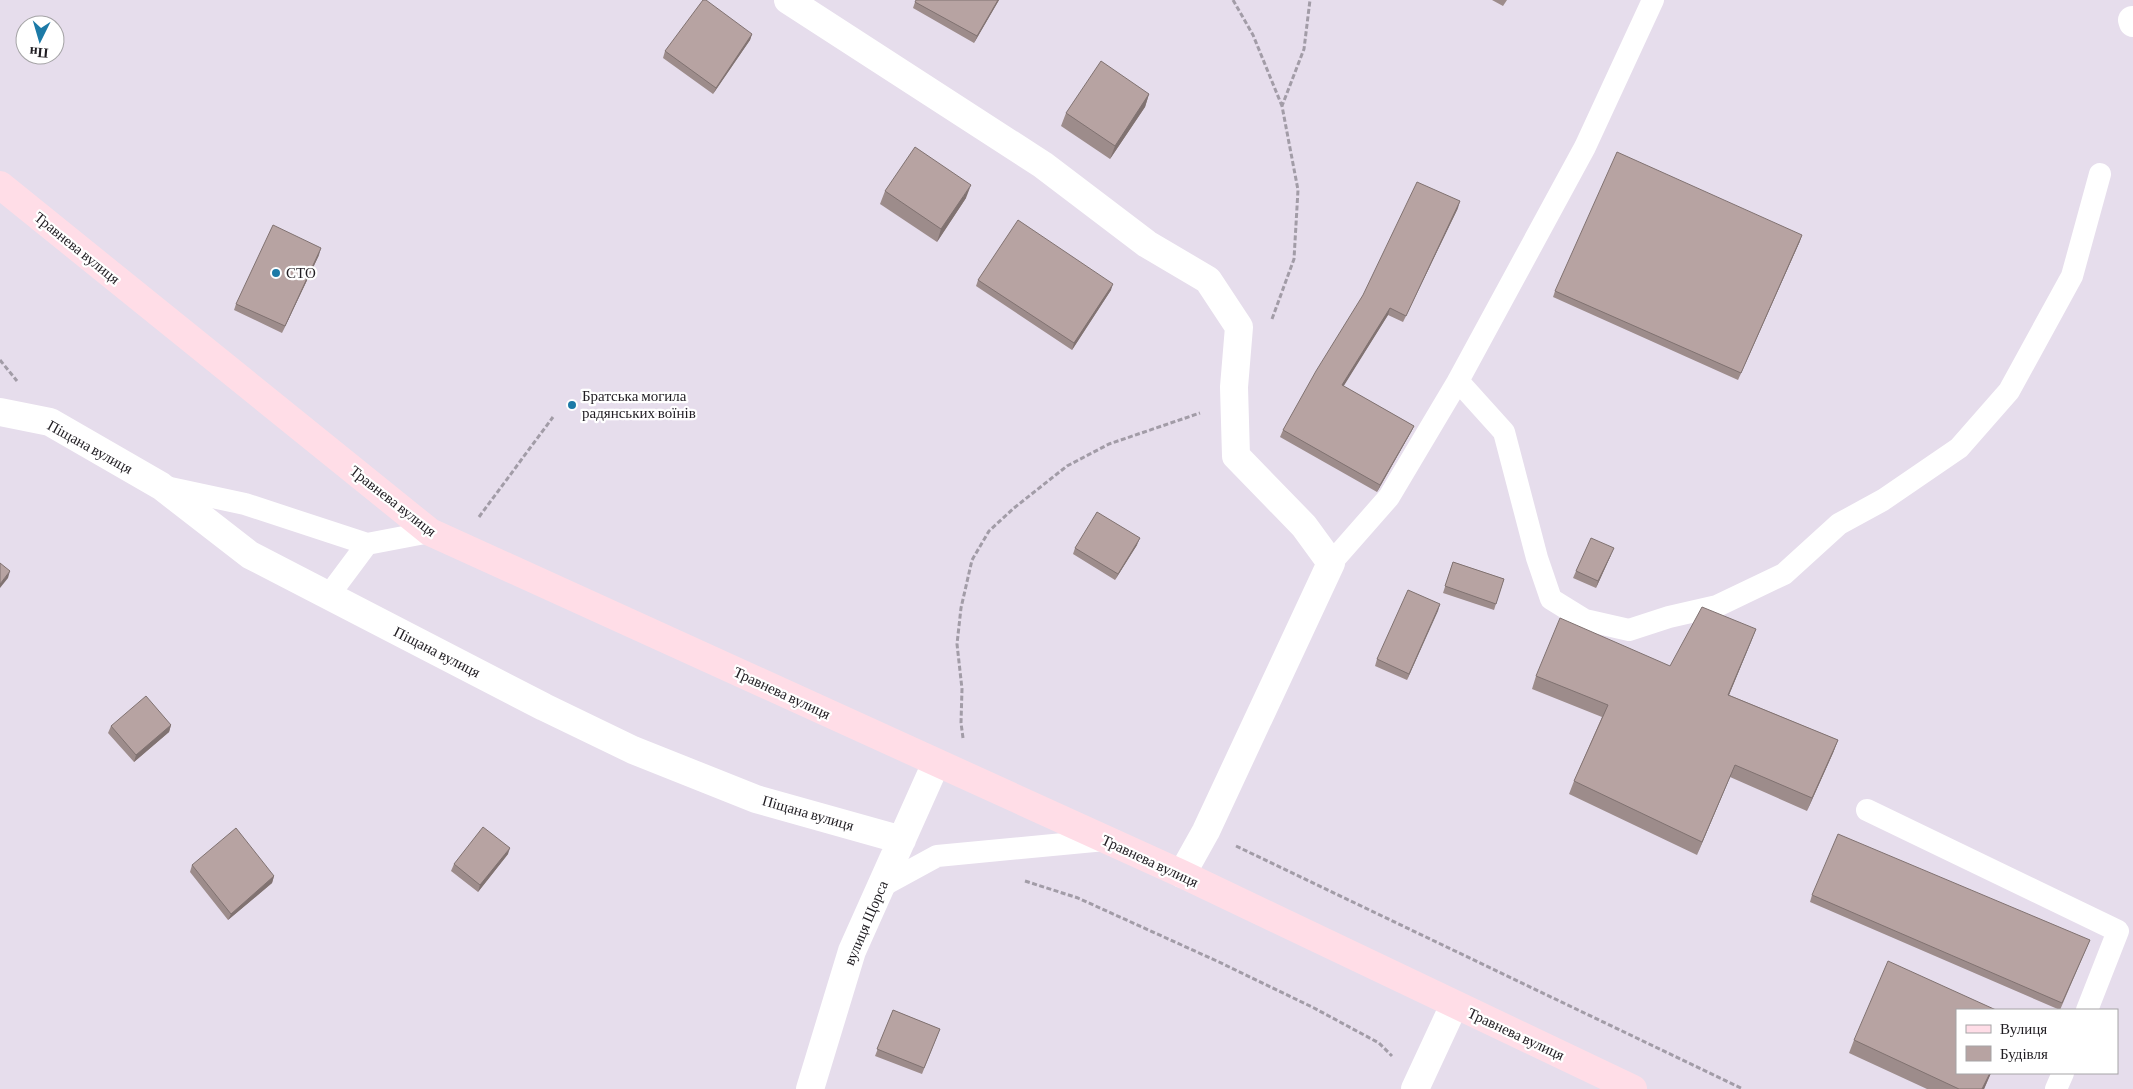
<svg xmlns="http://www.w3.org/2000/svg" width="2133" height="1089" font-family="'Crimson Pro',serif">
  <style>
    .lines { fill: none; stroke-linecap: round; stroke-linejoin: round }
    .path { stroke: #a29ca7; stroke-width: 3; stroke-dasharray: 5 2.5; stroke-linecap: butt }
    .lane { stroke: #fff; stroke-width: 22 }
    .street { stroke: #fff; stroke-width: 28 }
    .secondary { stroke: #ffdde7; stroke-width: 28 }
    .wall { fill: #9d8c8b }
    .shaded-wall { fill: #807271 }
    .building { fill: #b7a3a2; stroke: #807271 }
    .poi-dot { fill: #1c7aa7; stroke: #fff; stroke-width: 2 }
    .labels { text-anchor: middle; stroke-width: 4.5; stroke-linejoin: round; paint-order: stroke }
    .street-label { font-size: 15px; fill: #1f1c21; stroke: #fff }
    .poi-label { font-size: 15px; fill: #1f1c21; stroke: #fff; text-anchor: start }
  </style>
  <rect width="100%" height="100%" fill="#e6ddec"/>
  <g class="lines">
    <path class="path" d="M 1233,0 L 1253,35 L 1282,106
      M 1272,319 L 1294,259 L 1298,190 L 1282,106 L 1304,49 L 1310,0
      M 0,360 L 17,381
      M 479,517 L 553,417
      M 963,738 L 961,723 L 962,689 L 957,644 L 961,608 L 972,560 L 989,531 L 1014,508 L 1067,466 L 1109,444 L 1200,413
      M 1236,846 L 1743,1089
      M 1025,881 L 1078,898 L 1219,962 L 1314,1008 L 1379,1043 L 1392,1056"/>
    <path class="lane" d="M 1458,381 L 1504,432 L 1537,558 L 1551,599 L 1585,620 L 1629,630 L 1669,617 L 1717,606 L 1784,574 L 1839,524 L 1883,500 L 1959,448 L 2009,391 L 2072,276 L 2100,174
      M 161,486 L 245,504 L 367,544
      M 1331,563 L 1389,497 L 1458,381 L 1585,147 L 1653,0
      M 329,595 L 367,544 L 430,532
      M 1867,810 L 2118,931 L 2087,1010
      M 882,886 L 937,856 L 1105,840
      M 2056,1089 L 2063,1073"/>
    <path class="street" d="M 788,0 L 1043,165 L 1147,244 L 1208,280 L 1239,327 L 1234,387 L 1236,456 L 1304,526 L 1331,563 L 1206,831 L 1182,874
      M 2132,20 L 2133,23
      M 0,412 L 50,422 L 161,486 L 250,555 L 544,707 L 633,750 L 756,799 L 902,840
      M 810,1089 L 852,951 L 936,763
      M 1415,1089 L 1454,1005"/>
    <path class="secondary" d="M 0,185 L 430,532 L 1182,874 L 1633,1089"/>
  </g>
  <path class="wall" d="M 999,0 L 974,43 L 913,8 L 915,2 Z
    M 1492,0 L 1507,0 L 1503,6 Z
    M 752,34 L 750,40 L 713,94 L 663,58 L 665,51 Z
    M 1149,94 L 1145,107 L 1110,159 L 1061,126 L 1066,113 Z
    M 885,191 L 966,198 L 937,242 L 880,204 Z
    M 1458,208 L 1403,322 L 1388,315 L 1343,386 L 1414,426 L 1411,432 L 1377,492 L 1280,437 L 1283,430 Z
    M 1800,241 L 1738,380 L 1553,297 L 1555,291 Z
    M 319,255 L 282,333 L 234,310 L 236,304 Z
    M 978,280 L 1111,290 L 1072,350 L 976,286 Z
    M 1137,545 L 1115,580 L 1073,554 L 1075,548 Z
    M 1611,555 L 1596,588 L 1573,578 L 1576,571 Z
    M 1453,562 L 1504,579 L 1494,610 L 1443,593 Z
    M 1440,604 L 1407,680 L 1375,666 L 1377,659 Z
    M 1756,629 L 1729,695 L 1838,740 L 1833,753 L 1807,811 L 1730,777 L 1697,855 L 1569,794 L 1574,781 L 1602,717 L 1532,689 L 1536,676 L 1670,666 Z
    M 171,725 L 169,732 L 134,762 L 108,733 L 111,726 Z
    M 508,854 L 478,892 L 451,871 L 454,864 Z
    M 192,865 L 274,876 L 272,883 L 228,920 L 190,872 Z
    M 1812,895 L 2090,940 L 2060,1010 L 1810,902 Z
    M 893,1010 L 940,1029 L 922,1074 L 875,1056 Z
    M 1854,1040 L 1991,1073 L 1984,1089 L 1927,1089 L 1849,1053 Z"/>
  <path class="shaded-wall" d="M 998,0 L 999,0 L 974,43 L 977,36 Z
    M 752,34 L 750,40 L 713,94 L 716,88 Z
    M 1149,94 L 1145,107 L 1110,159 L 1115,146 Z
    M 971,185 L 966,198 L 937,242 L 941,229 Z
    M 1460,201 L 1458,208 L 1403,322 L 1406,316 Z
    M 1802,235 L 1800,241 L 1738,380 L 1741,373 Z
    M 321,248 L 319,255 L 282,333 L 285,326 Z
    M 1113,284 L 1111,290 L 1072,350 L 1074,343 Z
    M 1390,308 L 1388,315 L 1340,392 L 1342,385 Z
    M 1414,426 L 1411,432 L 1377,492 L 1380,485 Z
    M 1140,538 L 1137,545 L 1115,580 L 1118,574 Z
    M 1614,548 L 1611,555 L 1596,588 L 1598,581 Z
    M 10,571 L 8,578 L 0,588 L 0,584 Z
    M 1440,604 L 1438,611 L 1407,680 L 1409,674 Z
    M 1756,629 L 1751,642 L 1724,707 L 1728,695 Z
    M 171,725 L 169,732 L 134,762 L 136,755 Z
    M 1838,740 L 1833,753 L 1807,811 L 1812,798 Z
    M 1735,765 L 1730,777 L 1697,855 L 1702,842 Z
    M 510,848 L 508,854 L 478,892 L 480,885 Z
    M 274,876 L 272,883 L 228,920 L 231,914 Z
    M 1990,1073 L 1991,1073 L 1984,1089 L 1982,1089 Z"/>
  <path class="building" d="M 703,0 L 706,0 L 752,34 L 716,88 L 665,51 Z
    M 916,0 L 998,0 L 977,36 L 915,2 Z
    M 1101,61 L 1149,94 L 1115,146 L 1066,113 Z
    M 915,147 L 971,185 L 941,229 L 885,191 Z
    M 1617,152 L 1802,235 L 1741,373 L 1555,291 Z
    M 1417,182 L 1460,201 L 1406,316 L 1390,308 L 1342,385 L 1414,426 L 1380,485 L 1283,430 L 1316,371 L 1363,295 Z
    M 1018,220 L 1113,284 L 1074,343 L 978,280 Z
    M 273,225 L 321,248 L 285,326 L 236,304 Z
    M 1097,512 L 1140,538 L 1118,574 L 1075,548 Z
    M 1591,538 L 1614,548 L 1598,581 L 1576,571 Z
    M 1453,562 L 1504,579 L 1496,604 L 1445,586 Z
    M 0,563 L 10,571 L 0,584 Z
    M 1408,590 L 1440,604 L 1409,674 L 1377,659 Z
    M 1702,607 L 1756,629 L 1728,695 L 1838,740 L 1812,798 L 1735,765 L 1702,842 L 1574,781 L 1608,705 L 1536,676 L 1560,618 L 1670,666 Z
    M 146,696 L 171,725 L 136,755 L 111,726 Z
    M 483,827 L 510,848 L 480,885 L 454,864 Z
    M 236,828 L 274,876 L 231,914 L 192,865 Z
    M 1838,834 L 2090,940 L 2062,1003 L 1812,895 Z
    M 1888,961 L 1996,1010 L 1957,1010 L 1957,1073 L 1990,1073 L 1982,1089 L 1959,1089 L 1854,1040 Z
    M 893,1010 L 940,1029 L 924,1068 L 877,1049 Z"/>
  <g class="poi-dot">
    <circle cx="276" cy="273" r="5"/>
    <circle cx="572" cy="405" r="5"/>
  </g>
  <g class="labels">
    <g class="street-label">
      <text transform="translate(77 248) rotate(39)" y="5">Травнева вулиця</text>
      <text transform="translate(90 447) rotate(29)" y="5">Піщана вулиця</text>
      <text transform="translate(393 501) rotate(38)" y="5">Травнева вулиця</text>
      <text transform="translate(437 652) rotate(27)" y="5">Піщана вулиця</text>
      <text transform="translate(782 693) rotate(25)" y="5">Травнева вулиця</text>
      <text transform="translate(808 813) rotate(16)" y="5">Піщана вулиця</text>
      <text transform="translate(1150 861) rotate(25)" y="5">Травнева вулиця</text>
      <text transform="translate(866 923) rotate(-67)" y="5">вулиця Щорса</text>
      <text transform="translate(1516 1034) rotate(25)" y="5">Травнева вулиця</text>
    </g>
    <g class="poi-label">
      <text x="286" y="278">СТО</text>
      <text x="582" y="401">Братська могила<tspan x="582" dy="17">радянських воїнів</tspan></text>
    </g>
  </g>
  <rect x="1956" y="1009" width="162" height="65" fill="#ffffff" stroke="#a5a4a6"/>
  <rect x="1966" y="1025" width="25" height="8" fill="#ffdde7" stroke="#a5a4a6"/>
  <text x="2000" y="1034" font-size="15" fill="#1f1c21">Вулиця</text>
  <rect x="1966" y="1046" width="25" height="15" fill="#b7a3a2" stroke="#a5a4a6"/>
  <text x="2000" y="1059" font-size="15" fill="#1f1c21">Будівля</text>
  <g transform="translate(40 40) rotate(185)"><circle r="24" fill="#ffffff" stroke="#a5a4a6"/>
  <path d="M0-4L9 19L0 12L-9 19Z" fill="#1c7aa7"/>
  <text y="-8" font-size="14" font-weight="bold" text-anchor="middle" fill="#1f1c21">Пн</text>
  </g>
</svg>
